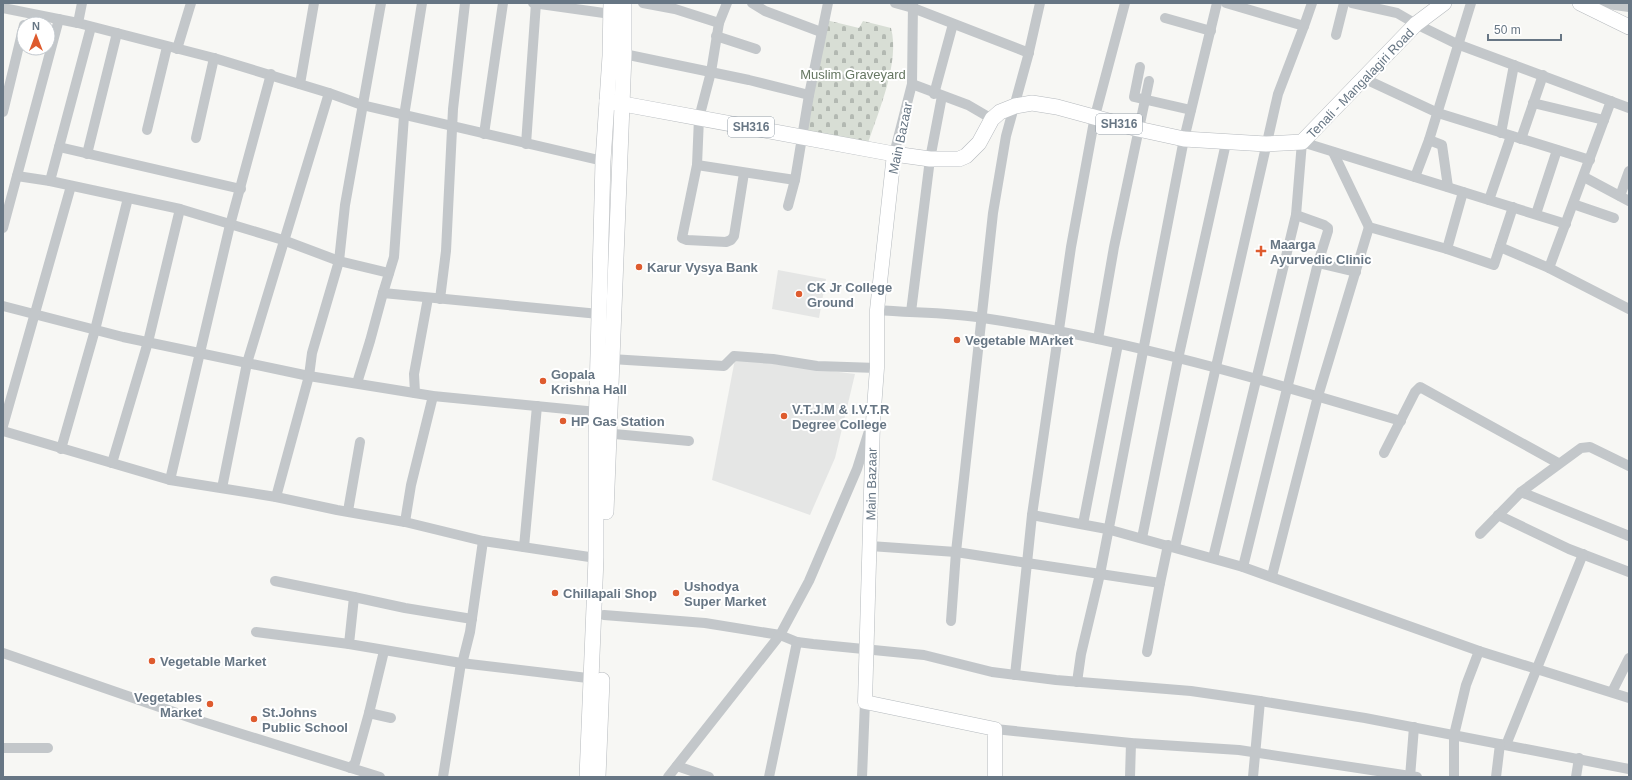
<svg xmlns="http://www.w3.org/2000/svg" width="1632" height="780" font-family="Helvetica,sans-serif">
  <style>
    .built { fill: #e5e6e5 }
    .cemetery { fill: url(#cemetery-stones) }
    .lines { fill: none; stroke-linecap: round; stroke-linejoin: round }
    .secondary-casing { stroke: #b5babe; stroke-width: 15 }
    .primary-casing { stroke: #b6babe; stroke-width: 16 }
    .street { stroke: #c3c7ca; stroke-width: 10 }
    .secondary { stroke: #fff; stroke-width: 14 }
    .primary { stroke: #fff; stroke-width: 15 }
    .poi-dot { fill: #de5b2e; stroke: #fff; stroke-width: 1.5 }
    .labels { text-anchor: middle; stroke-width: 4; stroke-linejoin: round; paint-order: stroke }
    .shield { fill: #fff; stroke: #959fa9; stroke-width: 1 }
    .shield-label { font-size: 12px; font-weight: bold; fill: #677684 }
    .park-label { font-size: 13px; fill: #667762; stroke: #fff }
    .street-label { font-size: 13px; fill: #677684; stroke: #fff }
    .poi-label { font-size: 13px; font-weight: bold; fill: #677684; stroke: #fff; text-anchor: start }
  </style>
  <defs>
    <pattern id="cemetery-stones" width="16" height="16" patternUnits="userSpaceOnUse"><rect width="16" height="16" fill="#d8ded5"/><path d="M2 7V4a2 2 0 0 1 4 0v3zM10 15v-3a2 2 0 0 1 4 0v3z" fill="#b3b9b2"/></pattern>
  </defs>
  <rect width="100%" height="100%" fill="#f7f7f4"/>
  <g class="built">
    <polygon points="778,270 826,279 819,318 772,309"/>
    <polygon points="735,359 855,374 835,458 810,515 712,480"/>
  </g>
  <path class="cemetery" d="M826 20 859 28 863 21 891 28C900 62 879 110 868 143L805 131Z"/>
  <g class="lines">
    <g class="secondary-casing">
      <polyline id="secondary" points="894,154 877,310 877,368 873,422 865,702 995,729 995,777"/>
    </g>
    <g class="primary-casing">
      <g id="primary">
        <polyline points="1580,3 1629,27"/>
        <polyline points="607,101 894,154 930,159 959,159 966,156 979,143 992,119 1000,112 1015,106 1032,103 1057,107 1138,129 1184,139 1266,144 1302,142 1416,24 1444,3"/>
        <polyline points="606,512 624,54 624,3"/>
        <polyline points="587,777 596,558 596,432 603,161 610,56 611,3"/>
        <polyline points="598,777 602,680"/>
      </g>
    </g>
    <g class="street">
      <polyline points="82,3 78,23 214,58 329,93 362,105 603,161"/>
      <polyline points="533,3 611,14"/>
      <polyline points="643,3 675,9 719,23"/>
      <polyline points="727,3 719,23 711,72 699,118 697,165 682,238 687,240 726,242 731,240 734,236 744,173"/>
      <polyline points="752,3 765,11 821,32"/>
      <polyline points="895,3 913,8 1029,53"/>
      <polyline points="1226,3 1304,26 1312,3"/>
      <polyline points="1352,3 1397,13 1416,24 1457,44 1629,108"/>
      <polyline points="1601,3 1629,7"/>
      <polyline points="3,8 78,23"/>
      <polyline points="1165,18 1211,31"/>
      <polyline points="1336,35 1344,3"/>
      <polyline points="716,36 756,49"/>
      <polyline points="177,49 191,3"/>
      <polyline points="624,54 749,80 809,95"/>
      <polyline points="1140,67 1134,97 1191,110"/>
      <polyline points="1363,78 1438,113 1590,160"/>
      <polyline points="300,84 314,3"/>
      <polyline points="912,84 968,105 992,119"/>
      <polyline points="934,94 953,24"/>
      <polyline points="1533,103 1604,120"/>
      <polyline points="3,112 24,25"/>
      <polyline points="147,130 167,47"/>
      <polyline points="1501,133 1514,65"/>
      <polyline points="484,134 503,3"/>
      <polyline points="196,138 214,58"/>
      <polyline points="1521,139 1543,75"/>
      <polyline points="1429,140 1442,145 1448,187"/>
      <polyline points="526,144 536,3"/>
      <polyline points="59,147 241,189"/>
      <polyline points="1333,152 1369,227 1447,249 1494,265 1513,207"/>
      <polyline points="87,154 117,33"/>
      <polyline points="894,154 912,84 913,3"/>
      <polyline points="697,165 795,180"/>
      <polyline points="17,176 50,181 180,209 283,240 339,261 389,273"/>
      <polyline points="1415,177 1429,140 1471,3"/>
      <polyline points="1584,177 1629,201"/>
      <polyline points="50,181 91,27"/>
      <polyline points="1620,196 1629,171"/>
      <polyline points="1489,200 1511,136"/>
      <polyline points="1573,204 1614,218"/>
      <polyline points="788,206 795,180 809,95 828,3"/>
      <polyline points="1536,214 1557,150"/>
      <polyline points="3,228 59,19"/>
      <polyline points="1500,247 1549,268 1629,309"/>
      <polyline points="1447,249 1463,192"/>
      <polyline points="1318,263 1356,272"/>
      <polyline points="1549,268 1611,101"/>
      <polyline points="383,293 394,257 404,116 422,3"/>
      <polyline points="440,299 446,251 453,109 465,3"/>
      <polyline points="3,306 123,337 309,376 433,396 597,412"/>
      <path d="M877 310C912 313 949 312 983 318 1125 339 1264 380 1401 421"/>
      <polyline points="911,312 930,159 942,96"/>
      <polyline points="1098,339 1114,247 1149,81"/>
      <polyline points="611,359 724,366 734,356 773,359 817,366 877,368"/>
      <polyline points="357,383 370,341 383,293 599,314"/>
      <polyline points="415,393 414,374 428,298"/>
      <polyline points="3,426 71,186"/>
      <polyline points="3,431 170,480 276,497 337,510 405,522 483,541"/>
      <polyline points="604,433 689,441"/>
      <polyline points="61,449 95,330 128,198"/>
      <polyline points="1384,453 1415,392 1420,387 1558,463"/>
      <polyline points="112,463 148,342 180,209"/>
      <polyline points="170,480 230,225 271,74"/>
      <polyline points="222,488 247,363 329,93"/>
      <polyline points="1521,492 1629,536"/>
      <polyline points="276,497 309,376 312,353 339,261 345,205 381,3"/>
      <polyline points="348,511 360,442"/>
      <polyline points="1032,515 1107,529 1243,567 1479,651 1629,698"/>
      <polyline points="1498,515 1569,549 1629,572"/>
      <polyline points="405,522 411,485 433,396"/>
      <polyline points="1083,524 1118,344"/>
      <polyline points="1480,534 1521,492 1581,448 1590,447 1629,466"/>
      <polyline points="1142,538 1178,359 1226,143"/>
      <polyline points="870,546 956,552 1027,563 1032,515 1071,247 1095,116 1125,3"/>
      <polyline points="524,547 537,406"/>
      <polyline points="1175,547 1278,94 1304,26"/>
      <polyline points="1213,558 1296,215 1302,142 1566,224"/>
      <polyline points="1243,567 1318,263 1328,231 1328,228 1324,225 1296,215"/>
      <polyline points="1272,576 1318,396 1369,227"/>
      <polyline points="275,581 354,597"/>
      <polyline points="604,615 705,623 780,635 797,642 813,644 924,655 992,672 1056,680 1191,691 1260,701 1365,718 1629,769"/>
      <polyline points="472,619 405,608 354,597 349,644 461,663 596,679"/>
      <polyline points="951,621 956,552 993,213 1006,136 1028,56 1040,3"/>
      <polyline points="256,632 349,644"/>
      <polyline points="1147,652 1160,583"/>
      <polyline points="3,653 200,721 380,777"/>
      <polyline points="1015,675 1027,563 1160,583 1168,545"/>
      <polyline points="1077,682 1081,654 1100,574 1184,139 1217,3"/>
      <polyline points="1612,692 1629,658"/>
      <polyline points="369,713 391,718"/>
      <polyline points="995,729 1131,743 1239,750 1417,777"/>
      <polyline points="1506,745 1583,554"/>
      <polyline points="3,748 48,748"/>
      <polyline points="677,766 709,777"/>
      <polyline points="350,768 355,763 369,713 384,651"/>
      <polyline points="443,777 461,663 463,660 470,632 483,541 596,558"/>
      <polyline points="668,777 780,635 809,581 857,469 869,431"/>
      <polyline points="769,777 797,642"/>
      <polyline points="862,777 865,702"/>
      <polyline points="1130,777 1131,743"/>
      <polyline points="1253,777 1260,701"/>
      <polyline points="1410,777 1414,727"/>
      <polyline points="1454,777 1454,735 1466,685 1479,651"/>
      <polyline points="1496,777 1500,744"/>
      <polyline points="1576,777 1579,758"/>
    </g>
    <use href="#secondary" class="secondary"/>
    <use href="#primary" class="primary"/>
  </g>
  <g class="poi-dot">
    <path d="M1259 245h4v4h4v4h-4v4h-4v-4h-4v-4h4z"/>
    <circle cx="639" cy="267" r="4"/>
    <circle cx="799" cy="294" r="4"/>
    <circle cx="957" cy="340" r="4"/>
    <circle cx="543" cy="381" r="4"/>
    <circle cx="784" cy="416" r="4"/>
    <circle cx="563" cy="421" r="4"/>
    <circle cx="555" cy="593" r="4"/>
    <circle cx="676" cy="593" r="4"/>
    <circle cx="152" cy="661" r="4"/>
    <circle cx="210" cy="704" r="4"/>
    <circle cx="254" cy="719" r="4"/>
  </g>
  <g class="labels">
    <g class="shield">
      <rect x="1096" y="114" width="46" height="20" rx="3"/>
      <rect x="728" y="117" width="46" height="20" rx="3"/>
    </g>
    <g class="shield-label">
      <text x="1119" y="128">SH316</text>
      <text x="751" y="131">SH316</text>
    </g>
    <g class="park-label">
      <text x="853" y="79">Muslim Graveyard</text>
    </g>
    <g class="street-label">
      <text transform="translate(1360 83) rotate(-46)" y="5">Tenali - Mangalagiri Road</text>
      <text transform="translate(900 138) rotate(-78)" y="5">Main Bazaar</text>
      <text transform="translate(871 484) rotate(-89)" y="5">Main Bazaar</text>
    </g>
    <g class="poi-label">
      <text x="1270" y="249">Maarga<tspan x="1270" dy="15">Ayurvedic Clinic</tspan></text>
      <text x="647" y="272">Karur Vysya Bank</text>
      <text x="807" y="292">CK Jr College<tspan x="807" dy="15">Ground</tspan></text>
      <text x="965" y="345">Vegetable MArket</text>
      <text x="551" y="379">Gopala<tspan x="551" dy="15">Krishna Hall</tspan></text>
      <text x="792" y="414">V.T.J.M &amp; I.V.T.R<tspan x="792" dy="15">Degree College</tspan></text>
      <text x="571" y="426">HP Gas Station</text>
      <text x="684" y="591">Ushodya<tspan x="684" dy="15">Super Market</tspan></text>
      <text x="563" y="598">Chillapali Shop</text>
      <text x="160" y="666">Vegetable Market</text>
      <text x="202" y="702" text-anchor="end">Vegetables<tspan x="202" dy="15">Market</tspan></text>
      <text x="262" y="717">St.Johns<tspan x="262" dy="15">Public School</tspan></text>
    </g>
  </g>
  <rect width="1632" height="780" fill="none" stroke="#677684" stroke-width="8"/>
  <g transform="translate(36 36)"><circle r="19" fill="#ffffff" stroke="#c2c8ce"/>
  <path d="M0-3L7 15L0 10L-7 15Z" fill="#de5b2e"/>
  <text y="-6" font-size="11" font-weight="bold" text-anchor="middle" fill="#677684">N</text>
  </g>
  <path d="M1488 34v6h73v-6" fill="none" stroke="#677684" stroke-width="2"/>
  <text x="1494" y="34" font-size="12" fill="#677684" stroke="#ffffff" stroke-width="3" paint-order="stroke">50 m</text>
</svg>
